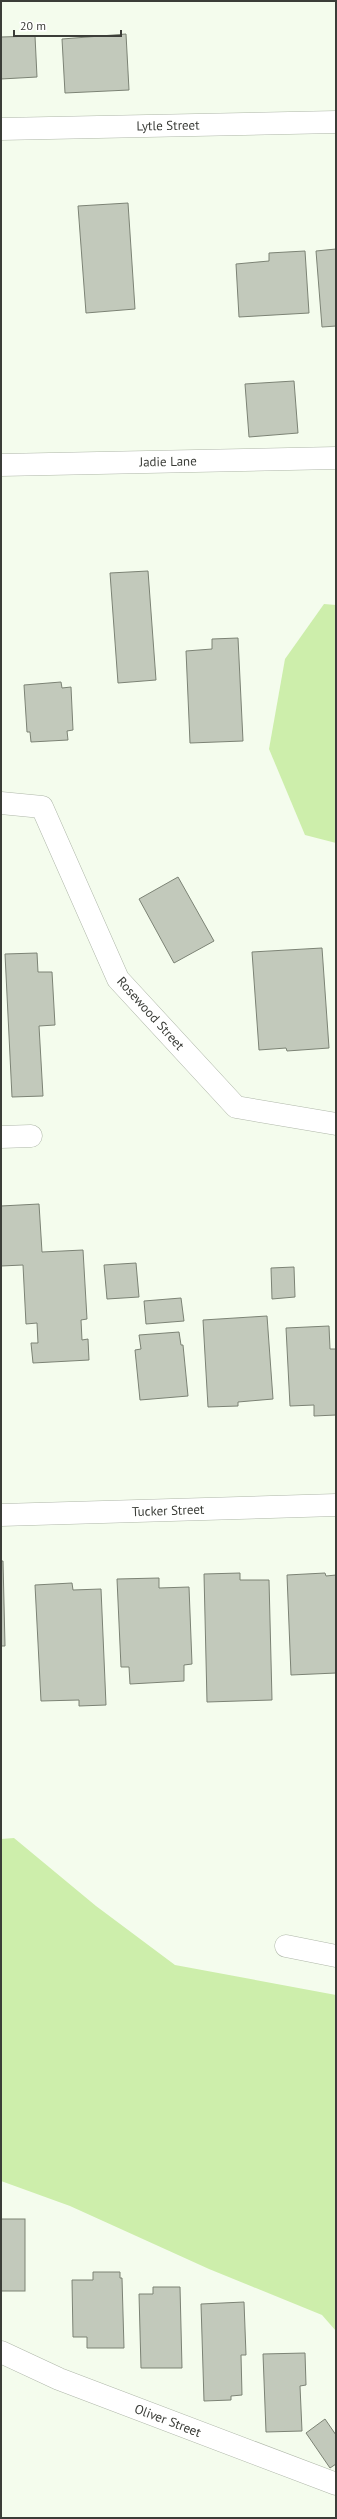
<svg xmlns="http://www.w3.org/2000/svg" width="337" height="2519" font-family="'PT Sans',sans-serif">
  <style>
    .green { fill: #cdeeab }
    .building { fill: #c2c9bb; stroke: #7c8375 }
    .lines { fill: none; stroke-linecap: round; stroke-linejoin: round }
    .minor-casing { stroke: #afb7a9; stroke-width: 23 }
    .minor { stroke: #fff; stroke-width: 22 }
    .labels { text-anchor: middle; stroke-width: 3; stroke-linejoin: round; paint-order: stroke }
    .street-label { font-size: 13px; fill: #3b3d38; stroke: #fff }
  </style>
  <rect width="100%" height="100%" fill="#f4fced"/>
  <g class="green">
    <polygon points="324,604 336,605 336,843 305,835 269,749 285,659"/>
    <polygon points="14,1838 96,1906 175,1965 336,1995 336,2331 322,2315 209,2269 70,2206 1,2181 1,1839"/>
  </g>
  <g class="building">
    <polygon points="126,34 129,90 65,93 62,39"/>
    <polygon points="35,36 37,77 1,79 1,37"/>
    <polygon points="128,203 135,309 86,313 78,206"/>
    <polygon points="336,249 336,326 322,327 316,251"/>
    <polygon points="305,251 309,313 239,317 236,264 269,261 269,253"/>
    <polygon points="294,381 298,433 249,437 245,384"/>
    <polygon points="148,571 156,680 118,683 110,573"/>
    <polygon points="238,638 243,741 190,743 186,651 212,649 212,639"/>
    <polygon points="61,682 62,688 71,687 73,730 67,731 68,740 31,742 30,732 27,732 24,685"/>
    <polygon points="178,877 214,941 174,963 139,899"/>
    <polygon points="322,948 329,1048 287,1051 286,1048 259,1050 252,952"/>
    <polygon points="37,953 38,972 52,972 55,1025 39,1026 43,1096 12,1097 5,954"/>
    <polygon points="39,1204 42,1252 83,1250 87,1319 81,1320 82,1340 88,1339 89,1360 33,1363 31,1343 38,1343 37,1323 26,1324 23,1265 1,1266 1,1206"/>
    <polygon points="136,1263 139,1297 107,1299 104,1265"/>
    <polygon points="294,1267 295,1297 272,1299 271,1268"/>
    <polygon points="181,1298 184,1321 146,1324 144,1301"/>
    <polygon points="267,1316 273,1399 238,1402 238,1406 208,1407 203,1320"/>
    <polygon points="329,1326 330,1349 336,1349 336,1415 314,1416 314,1405 290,1406 286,1328"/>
    <polygon points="179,1332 181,1345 183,1345 188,1396 140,1400 135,1350 141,1349 139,1335"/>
    <polygon points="1,1561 3,1561 5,1646 1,1646"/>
    <polygon points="240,1573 240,1580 269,1580 272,1700 207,1702 204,1574"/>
    <polygon points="325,1573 326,1576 336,1575 336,1673 291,1675 287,1575"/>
    <polygon points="159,1578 159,1588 189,1587 192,1664 184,1665 184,1681 130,1684 129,1667 121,1667 117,1579"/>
    <polygon points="72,1583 73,1590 101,1589 106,1705 79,1706 79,1700 41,1701 35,1585"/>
    <rect x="1" y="2219" width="24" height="72"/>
    <polygon points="93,2272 120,2272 120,2278 122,2278 124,2348 87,2348 87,2337 73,2337 72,2280 93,2280"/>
    <polygon points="153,2287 180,2287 182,2368 141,2368 139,2294 153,2294"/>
    <polygon points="244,2302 246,2355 241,2355 242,2395 231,2396 231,2400 204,2401 201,2304"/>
    <polygon points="305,2353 306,2385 300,2386 302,2431 266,2432 263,2354"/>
    <polygon points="325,2419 336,2435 336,2464 330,2468 306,2433"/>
  </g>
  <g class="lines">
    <g class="minor-casing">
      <g id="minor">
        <polyline points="1,129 336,122"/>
        <polyline points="1,465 336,458"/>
        <polyline points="1,803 42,807 118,979 236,1107 336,1124"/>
        <polyline points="1,1137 31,1136"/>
        <polyline points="1,1515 336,1505"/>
        <polyline points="286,1946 336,1956"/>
        <polyline points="1,2352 59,2379 336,2484"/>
      </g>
    </g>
    <use href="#minor" class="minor"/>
  </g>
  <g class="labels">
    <g class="street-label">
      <text transform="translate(168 125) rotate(-1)" y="5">Lytle Street</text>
      <text transform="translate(168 461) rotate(-1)" y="5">Jadie Lane</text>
      <text transform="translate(151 1013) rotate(48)" y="5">Rosewood Street</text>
      <text transform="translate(168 1510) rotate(-2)" y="5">Tucker Street</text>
      <text transform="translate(168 2420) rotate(21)" y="5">Oliver Street</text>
    </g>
  </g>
  <rect width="337" height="2519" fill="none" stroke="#3b3d38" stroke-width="4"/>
  <path d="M14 30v6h107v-6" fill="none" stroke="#3b3d38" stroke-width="2"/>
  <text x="20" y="30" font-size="12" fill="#3b3d38" stroke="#ffffff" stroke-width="3" paint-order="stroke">20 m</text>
</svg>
